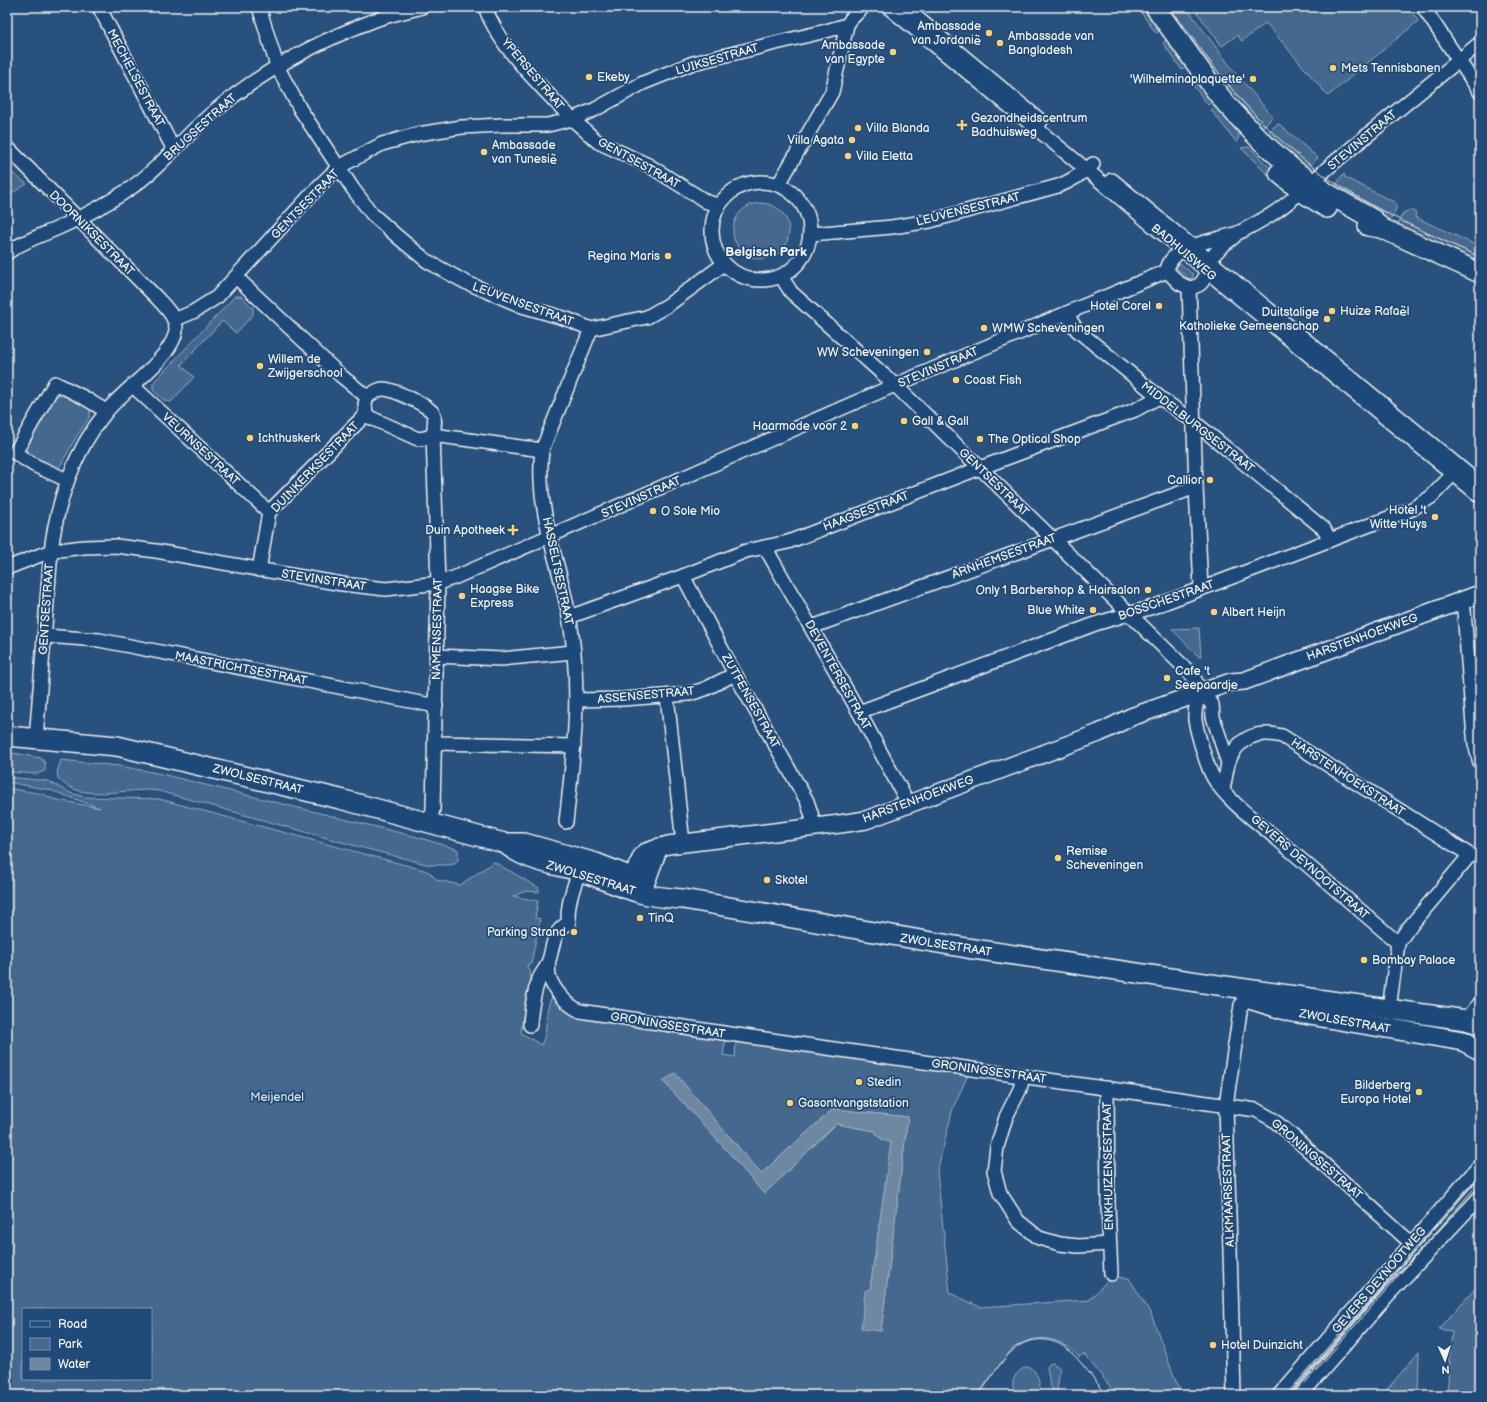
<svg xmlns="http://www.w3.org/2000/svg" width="1487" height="1402" font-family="'Balsamiq Sans',sans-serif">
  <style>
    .green { fill: #45688e; stroke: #9cacbb; fill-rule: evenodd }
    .water { fill: #6e88a2; stroke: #a4b2be }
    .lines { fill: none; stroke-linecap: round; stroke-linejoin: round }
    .minor-casing { stroke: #f4f1e8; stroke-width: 16 }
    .tertiary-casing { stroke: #f4f1e8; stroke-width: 20 }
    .secondary-casing { stroke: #f4f1e8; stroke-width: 22 }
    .minor { stroke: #1f4a7a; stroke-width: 13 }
    .tertiary { stroke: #1f4a7a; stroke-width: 17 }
    .secondary { stroke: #1f4a7a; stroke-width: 19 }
    .tram { stroke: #f4f1e8; stroke-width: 1 }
    .poi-dot { fill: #ffd166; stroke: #1f4a7a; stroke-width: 1.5 }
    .labels { text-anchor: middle; stroke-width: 3.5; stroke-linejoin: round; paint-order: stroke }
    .poi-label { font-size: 12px; fill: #f4f1e8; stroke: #1f4a7a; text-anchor: start }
    .street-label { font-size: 12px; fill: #f4f1e8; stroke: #1f4a7a }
    .park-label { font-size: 12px; fill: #dadcda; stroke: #1f4a7a }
    .neighbourhood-label { font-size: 13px; font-weight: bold; fill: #f4f1e8; stroke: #1f4a7a }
  </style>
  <rect width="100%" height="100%" fill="#28517e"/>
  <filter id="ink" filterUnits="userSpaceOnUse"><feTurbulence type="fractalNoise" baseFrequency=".025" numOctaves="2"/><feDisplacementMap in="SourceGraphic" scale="8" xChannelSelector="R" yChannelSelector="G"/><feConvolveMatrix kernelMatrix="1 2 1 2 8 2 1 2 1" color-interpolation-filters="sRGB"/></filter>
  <g filter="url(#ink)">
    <g class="green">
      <polygon points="1137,7 1144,7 1161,30 1156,33"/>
      <polygon points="1161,7 1186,7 1236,74 1224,83 1217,85"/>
      <polygon points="1193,7 1409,7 1418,21 1328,96 1266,23 1242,41 1237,35 1222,46"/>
      <polygon points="1167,39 1187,66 1182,70 1163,43"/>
      <polygon points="1194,76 1213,101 1208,105 1189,80"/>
      <path d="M1240 78 1272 116C1269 124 1262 127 1255 131L1224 94 1227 87Z"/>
      <polygon points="1215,107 1220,108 1239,135 1237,143 1211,110"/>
      <path d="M1279 124 1318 158 1308 167H1295L1264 140C1268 133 1271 127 1279 124Z"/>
      <polygon points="1249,147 1284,182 1279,186 1241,148"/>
      <polygon points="7,169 27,184 7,196"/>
      <path d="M1343 174 1345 175 1344 177 1396 203C1397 212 1393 217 1386 222L1331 193Z"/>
      <circle cx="761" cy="231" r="28"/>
      <polygon points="1410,210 1416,213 1415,217 1480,247 1480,266 1398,228 1399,222 1403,213"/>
      <polygon points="1178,264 1181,264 1193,274 1193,278 1189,279 1177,268"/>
      <polygon points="235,296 241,296 253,308 253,315 236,333 222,321 181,365 194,377 171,402 165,401 153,390 153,383"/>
      <polygon points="64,394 90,409 90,416 77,436 60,466 55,469 29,454 26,446 56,396"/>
      <polygon points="1199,628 1201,656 1199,657 1172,629"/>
      <polygon points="7,752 41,758 45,763 45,771 37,774 7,772"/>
      <path d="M61 760 119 766 157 773 417 837 453 848 458 850V860L455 864 449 865H430L359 847 159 791C128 786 81 805 58 778L57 772Z"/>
      <path d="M7 777 48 781 70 793 85 797 159 799 424 870 429 872 437 880 460 885 494 862 539 888V892L526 891 513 896 538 901 535 918 540 919 531 964H528L527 968 530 970 532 985 524 1010 521 1033 541 1045C550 1029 542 1010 554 994L572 1011 726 1039 723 1055 735 1057 736 1040 968 1075 953 1108 937 1172 950 1293 980 1307 1089 1300 1111 1277 1129 1278 1151 1314 1181 1395H1117L1084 1354 1079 1357C1060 1336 1036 1332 1012 1349L977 1395H7V788L43 794 53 799 100 808 50 790 7 782ZM663 1081 729 1136 761 1174 833 1109 908 1117 881 1331 865 1292 870 1289 892 1142C883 1141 879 1139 875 1131L836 1124 764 1194 730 1154ZM23 1309H151V1379H23Z"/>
      <polygon points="1480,1283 1480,1395 1447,1395 1452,1331 1439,1329"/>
      <polygon points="1419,1352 1418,1395 1383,1394"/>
      <polygon points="1053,1363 1060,1368 1057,1392 1055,1393 1050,1385 1047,1367 1049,1364"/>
      <path d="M1028 1367C1039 1369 1039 1386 1042 1395 1034 1395 1026 1395 1019 1393 1005 1387 1017 1368 1028 1367Z"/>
    </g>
    <path class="water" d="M675 1073 761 1174 833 1109 908 1117 881 1331 861 1329 865 1291 870 1289 891 1142C883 1141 880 1139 875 1131L836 1124 764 1194 730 1154 663 1081Z"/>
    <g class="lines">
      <g class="minor-casing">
        <g id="minor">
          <polyline points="99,7 174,150"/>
          <polyline points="259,7 277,66 300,109 353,189 372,214 399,238 427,261 465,282 522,306 567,319 591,329 647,317 668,305 724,264"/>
          <path d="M485 7C500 49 542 87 572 119L594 110 643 83 693 63 826 31 847 25"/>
          <polyline points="888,7 1087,170 1152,225 1183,250 1215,278 1480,496"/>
          <polyline points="904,7 1041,121"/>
          <polyline points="1423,7 1480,92"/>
          <path d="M7 147 158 299C166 308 180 321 175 335 166 363 124 389 106 412 74 451 57 502 51 551L36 739"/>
          <polyline points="1112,180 1480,484"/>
          <circle cx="761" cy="231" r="49"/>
          <polyline points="779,184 832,92 847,25 851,19 863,7"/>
          <path d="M811 234 892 227 930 221 1058 186C1072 181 1082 174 1093 164"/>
          <path d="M7 253C21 242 40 236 56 229 81 218 105 205 128 190 159 169 182 139 211 114 257 75 312 44 370 22 386 15 405 12 422 7"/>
          <polyline points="1209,260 1220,248 1234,237"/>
          <path d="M1167 271C1170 243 1219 241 1240 232 1250 227 1260 221 1269 216 1295 200 1314 179 1337 160 1385 121 1432 82 1480 43"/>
          <polyline points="1167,271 1179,283 1189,288"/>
          <path d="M781 276 791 292 895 385 1189 672C1208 693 1193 698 1195 720 1197 732 1207 767 1213 777 1226 800 1257 822 1276 838 1317 873 1357 908 1398 943"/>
          <polyline points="236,277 340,375 367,397 365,404 366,414 371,418 418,439 425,438 433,435 542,450"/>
          <polyline points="1189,288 1196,487 1201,588"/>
          <path d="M1189 288C1205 286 1205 277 1208 263"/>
          <polyline points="1067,313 1071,321 1077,330 1159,397 1193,421 1324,529 1330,540"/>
          <polyline points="174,320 193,312 217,297 321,184 339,167 382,144 418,134 462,127 502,125 548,125 572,119 598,142 648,165 707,202 719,205"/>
          <polyline points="133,386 269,512"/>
          <path d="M367 397C371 394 378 389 383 389 393 389 427 405 433 413 436 419 434 428 433 435L438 583 433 809 430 822"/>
          <polyline points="67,480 34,465 15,453 55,383 83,397 106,411"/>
          <polyline points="765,547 859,712 908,803"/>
          <polyline points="7,568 17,564 51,551 84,547 116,546 156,551 342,584 386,589 438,583 456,577 895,385 1167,271"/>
          <polyline points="259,570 269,512 366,414"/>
          <polyline points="683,576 735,674 807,801 812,816 813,827"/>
          <polyline points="1462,600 1464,611 1473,725 1475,744 1480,763"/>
          <polyline points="569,617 683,576 746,551 788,542 980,468 1135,410 1159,397"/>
          <polyline points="812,627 1196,487"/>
          <polyline points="45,636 99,640 436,706"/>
          <polyline points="437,656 501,659 573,652"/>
          <polyline points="1200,693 1212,704 1213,717 1228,763 1223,790"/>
          <polyline points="667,696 683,843"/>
          <polyline points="577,700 623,699 689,694 705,689 735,674"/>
          <polyline points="859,712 1098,623 1153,607 1412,509 1431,497 1459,468"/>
          <polyline points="435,743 574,746"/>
          <path d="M1228 763C1238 737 1257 730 1282 736L1470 855 1407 930 1398 943 1389 1009"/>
          <path d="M566 822C574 752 582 686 569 616 559 560 535 509 542 450L591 329"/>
          <path d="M548 963C549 967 548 972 549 976 553 990 567 1005 580 1011L730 1034 1256 1110 1272 1119 1287 1131 1411 1243"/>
          <polyline points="1466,1020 1480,1003"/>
          <path d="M530 1025C531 1009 533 994 539 979 541 973 546 969 548 963 554 948 551 931 569 923 565 907 576 880 582 864"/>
          <polyline points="1023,1076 1020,1089 1006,1117 997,1147 994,1171 1000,1193 1018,1221 1039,1238 1060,1244 1078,1246 1109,1244"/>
          <polyline points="1107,1088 1108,1205 1111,1274"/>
          <polyline points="1234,1395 1226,1105 1241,1005 1250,991"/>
          <polyline points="1279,1395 1480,1165"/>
          <polyline points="1301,1395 1388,1295 1480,1197"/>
        </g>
      </g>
      <g class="tertiary-casing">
        <g id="tertiary">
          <polyline points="627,889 643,854 646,852 668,845 840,824 866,820 1099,733 1131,717 1231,682 1244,681 1480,594"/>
          <polyline points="642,893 659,847"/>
        </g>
      </g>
      <g class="secondary-casing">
        <g id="secondary">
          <polyline points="1155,7 1212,86 1227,105 1261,141 1294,170 1327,193 1374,220 1381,228"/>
          <polyline points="1279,173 1302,192 1327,208"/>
          <polyline points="1368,226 1381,228 1480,273"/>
          <polyline points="7,736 117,746 340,799 504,843 524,843 596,863 637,879"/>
          <path d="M504 843C526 861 552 864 579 871 599 877 619 887 640 893 654 897 669 898 683 899L967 948 1211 984 1466 1020 1480 1024"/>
          <polyline points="1246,998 1292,1012 1463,1041 1480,1050"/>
        </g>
      </g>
      <use href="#minor" class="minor"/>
      <use href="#tertiary" class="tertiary"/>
      <use href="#secondary" class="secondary"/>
      <g class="tram">
        <path d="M1170 7C1194 40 1217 73 1244 103 1278 141 1318 175 1363 200 1400 222 1441 239 1480 257"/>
        <polyline points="1305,1383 1473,1190"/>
        <path d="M979 1395C989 1381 999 1363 1012 1351 1027 1337 1050 1336 1066 1348 1080 1359 1095 1381 1107 1395"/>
        <polyline points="1286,1395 1480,1174"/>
      </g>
    </g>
  </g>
  <g class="poi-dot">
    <circle cx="989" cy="33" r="4"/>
    <circle cx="1000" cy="43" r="4"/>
    <circle cx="893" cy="52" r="4"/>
    <circle cx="1333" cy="68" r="4"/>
    <circle cx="589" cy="77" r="4"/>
    <circle cx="1253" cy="79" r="4"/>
    <path d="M960 119h4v4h4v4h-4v4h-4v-4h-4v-4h4z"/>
    <circle cx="858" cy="128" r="4"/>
    <circle cx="852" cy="140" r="4"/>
    <circle cx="484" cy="152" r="4"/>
    <circle cx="848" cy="156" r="4"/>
    <circle cx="668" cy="256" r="4"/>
    <circle cx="1159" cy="306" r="4"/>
    <circle cx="1332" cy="311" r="4"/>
    <circle cx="1327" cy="319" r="4"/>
    <circle cx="984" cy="328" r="4"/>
    <circle cx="927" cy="352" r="4"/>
    <circle cx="260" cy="366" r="4"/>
    <circle cx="956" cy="380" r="4"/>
    <circle cx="904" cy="421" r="4"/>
    <circle cx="855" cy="426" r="4"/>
    <circle cx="250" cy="438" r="4"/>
    <circle cx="980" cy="439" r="4"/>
    <circle cx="1210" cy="480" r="4"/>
    <circle cx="653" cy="511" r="4"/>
    <circle cx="1435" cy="517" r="4"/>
    <path d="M511 524h4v4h4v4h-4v4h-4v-4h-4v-4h4z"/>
    <circle cx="1148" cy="590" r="4"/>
    <circle cx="462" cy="596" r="4"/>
    <circle cx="1093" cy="610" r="4"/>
    <circle cx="1214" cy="612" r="4"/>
    <circle cx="1167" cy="678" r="4"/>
    <circle cx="1058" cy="858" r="4"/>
    <circle cx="767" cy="880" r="4"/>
    <circle cx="640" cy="918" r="4"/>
    <circle cx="574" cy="932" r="4"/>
    <circle cx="1364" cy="960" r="4"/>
    <circle cx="859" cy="1082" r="4"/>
    <circle cx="1419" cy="1092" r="4"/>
    <circle cx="790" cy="1103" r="4"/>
    <circle cx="1213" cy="1345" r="4"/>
  </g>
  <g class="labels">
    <g class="poi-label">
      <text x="981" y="30" text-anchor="end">Ambassade<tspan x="981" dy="14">van Jordanië</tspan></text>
      <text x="1008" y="40">Ambassade van<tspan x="1008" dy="14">Bangladesh</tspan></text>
      <text x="885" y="49" text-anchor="end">Ambassade<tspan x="885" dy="14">van Egypte</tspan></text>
      <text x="1341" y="72">Mets Tennisbanen</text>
      <text x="597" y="81">Ekeby</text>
      <text x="1245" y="83" text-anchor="end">'Wilhelminaplaquette'</text>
      <text x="971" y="122">Gezondheidscentrum<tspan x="971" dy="14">Badhuisweg</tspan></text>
      <text x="866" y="132">Villa Blanda</text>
      <text x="844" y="144" text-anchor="end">Villa Agata</text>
      <text x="492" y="149">Ambassade<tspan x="492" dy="14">van Tunesië</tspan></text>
      <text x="856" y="160">Villa Eletta</text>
      <text x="660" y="260" text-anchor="end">Regina Maris</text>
      <text x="1151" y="310" text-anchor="end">Hotel Corel</text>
      <text x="1340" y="315">Huize Rafaël</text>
      <text x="1319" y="316" text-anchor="end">Duitstalige<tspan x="1319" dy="14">Katholieke Gemeenschap</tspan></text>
      <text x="992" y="332">WMW Scheveningen</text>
      <text x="919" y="356" text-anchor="end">WW Scheveningen</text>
      <text x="268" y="363">Willem de<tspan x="268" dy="14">Zwijgerschool</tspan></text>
      <text x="964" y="384">Coast Fish</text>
      <text x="912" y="425">Gall &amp; Gall</text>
      <text x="847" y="430" text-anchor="end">Haarmode voor 2</text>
      <text x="258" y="442">Ichthuskerk</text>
      <text x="988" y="443">The Optical Shop</text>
      <text x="1202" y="484" text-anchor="end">Callior</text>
      <text x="1427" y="514" text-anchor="end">Hotel 't<tspan x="1427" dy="14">Witte Huys</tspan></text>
      <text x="661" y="515">O Sole Mio</text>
      <text x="505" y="534" text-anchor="end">Duin Apotheek</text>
      <text x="470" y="593">Haagse Bike<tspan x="470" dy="14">Express</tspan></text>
      <text x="1140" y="594" text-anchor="end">Only 1 Barbershop &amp; Hairsalon</text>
      <text x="1085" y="614" text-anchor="end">Blue White</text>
      <text x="1222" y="616">Albert Heijn</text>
      <text x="1175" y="675">Cafe 't<tspan x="1175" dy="14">Seepaardje</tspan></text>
      <text x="1066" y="855">Remise<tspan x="1066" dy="14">Scheveningen</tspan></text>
      <text x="775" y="884">Skotel</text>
      <text x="648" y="922">TinQ</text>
      <text x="566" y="936" text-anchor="end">Parking Strand</text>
      <text x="1372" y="964">Bombay Palace</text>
      <text x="867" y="1086">Stedin</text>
      <text x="1411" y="1089" text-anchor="end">Bilderberg<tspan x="1411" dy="14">Europa Hotel</tspan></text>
      <text x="798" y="1107">Gasontvangststation</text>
      <text x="1221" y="1349">Hotel Duinzicht</text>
    </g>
    <g class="street-label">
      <text transform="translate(717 59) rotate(-16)" y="4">LUIKSESTRAAT</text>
      <text transform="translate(533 74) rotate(50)" y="4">YPERSESTRAAT</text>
      <text transform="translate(136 78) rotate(62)" y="4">MECHELSESTRAAT</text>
      <text transform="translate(200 127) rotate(-42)" y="4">BRUGSESTRAAT</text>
      <text transform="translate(1362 140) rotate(-40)" y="4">STEVINSTRAAT</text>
      <text transform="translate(639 163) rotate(29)" y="4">GENTSESTRAAT</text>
      <text transform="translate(305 204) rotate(-46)" y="4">GENTSESTRAAT</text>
      <text transform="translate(968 209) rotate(-14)" y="4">LEUVENSESTRAAT</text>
      <text transform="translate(92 233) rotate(45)" y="4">DOORNIKSESTRAAT</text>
      <text transform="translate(1184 252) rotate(40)" y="4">BADHUISWEG</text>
      <text transform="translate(523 304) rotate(20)" y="4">LEUVENSESTRAAT</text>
      <text transform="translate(938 367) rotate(-23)" y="4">STEVINSTRAAT</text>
      <text transform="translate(1198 427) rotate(38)" y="4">MIDDELBURGSESTRAAT</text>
      <text transform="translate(201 449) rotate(43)" y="4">VEURNSESTRAAT</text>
      <text transform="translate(315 467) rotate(-46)" y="4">DUINKERKSESTRAAT</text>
      <text transform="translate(994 482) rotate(44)" y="4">GENTSESTRAAT</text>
      <text transform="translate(641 497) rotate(-24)" y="4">STEVINSTRAAT</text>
      <text transform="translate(866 511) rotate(-21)" y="4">HAAGSESTRAAT</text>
      <text transform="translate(1004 556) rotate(-20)" y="4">ARNHEMSESTRAAT</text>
      <text transform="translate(558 571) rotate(78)" y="4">HASSELTSESTRAAT</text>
      <text transform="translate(324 580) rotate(9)" y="4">STEVINSTRAAT</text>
      <text transform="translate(1166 600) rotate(-19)" y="4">BOSSCHESTRAAT</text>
      <text transform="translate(46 609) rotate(-86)" y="4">GENTSESTRAAT</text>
      <text transform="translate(437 629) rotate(-89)" y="4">NAMENSESTRAAT</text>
      <text transform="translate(1362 637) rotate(-20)" y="4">HARSTENHOEKWEG</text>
      <text transform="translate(241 668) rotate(11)" y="4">MAASTRICHTSESTRAAT</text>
      <text transform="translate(838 675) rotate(61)" y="4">DEVENTERSESTRAAT</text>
      <text transform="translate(646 695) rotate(-5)" y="4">ASSENSESTRAAT</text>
      <text transform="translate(751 701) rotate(61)" y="4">ZUTFENSESTRAAT</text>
      <text transform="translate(1348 777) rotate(33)" y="4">HARSTENHOEKSTRAAT</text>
      <text transform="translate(258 779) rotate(14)" y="4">ZWOLSESTRAAT</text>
      <text transform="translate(918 799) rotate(-20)" y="4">HARSTENHOEKWEG</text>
      <text transform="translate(1310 867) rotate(41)" y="4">GEVERS DEYNOOTSTRAAT</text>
      <text transform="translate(591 878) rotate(17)" y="4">ZWOLSESTRAAT</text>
      <text transform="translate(946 945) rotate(9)" y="4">ZWOLSESTRAAT</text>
      <text transform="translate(1345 1021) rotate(10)" y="4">ZWOLSESTRAAT</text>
      <text transform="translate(668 1025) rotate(9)" y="4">GRONINGSESTRAAT</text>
      <text transform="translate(989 1071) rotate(8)" y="4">GRONINGSESTRAAT</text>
      <text transform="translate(1317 1159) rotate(41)" y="4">GRONINGSESTRAAT</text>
      <text transform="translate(1108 1166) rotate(-91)" y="4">ENKHUIZENSESTRAAT</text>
      <text transform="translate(1228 1190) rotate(-92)" y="4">ALKMAARSESTRAAT</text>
      <text transform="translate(1379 1280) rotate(-49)" y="4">GEVERS DEYNOOTWEG</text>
    </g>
    <g class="park-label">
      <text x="277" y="1101">Meijendel</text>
    </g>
    <g class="neighbourhood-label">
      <text x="766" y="256">Belgisch Park</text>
    </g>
  </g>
  <rect width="1487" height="1402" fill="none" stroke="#1f4a7a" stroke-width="24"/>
  <rect x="12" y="12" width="1463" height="1378" fill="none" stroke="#f4f1e8" stroke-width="1.5" filter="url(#ink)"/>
  <rect x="22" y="1308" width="130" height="72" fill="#1f4a7a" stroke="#748da6"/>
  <rect x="30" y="1321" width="20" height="6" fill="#1f4a7a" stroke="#748da6"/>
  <text x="58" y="1328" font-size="12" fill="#f4f1e8">Road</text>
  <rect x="30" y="1338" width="20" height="12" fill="#45688e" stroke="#748da6"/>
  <text x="58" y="1348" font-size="12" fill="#f4f1e8">Park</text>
  <rect x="30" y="1358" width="20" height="12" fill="#6e88a2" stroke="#748da6"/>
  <text x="58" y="1368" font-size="12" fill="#f4f1e8">Water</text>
  <g transform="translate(1445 1360) rotate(177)" stroke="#1f4a7a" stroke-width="3" paint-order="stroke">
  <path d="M0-3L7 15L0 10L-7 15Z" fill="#f4f1e8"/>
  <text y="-6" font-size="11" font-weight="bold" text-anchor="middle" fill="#f4f1e8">N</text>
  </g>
</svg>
